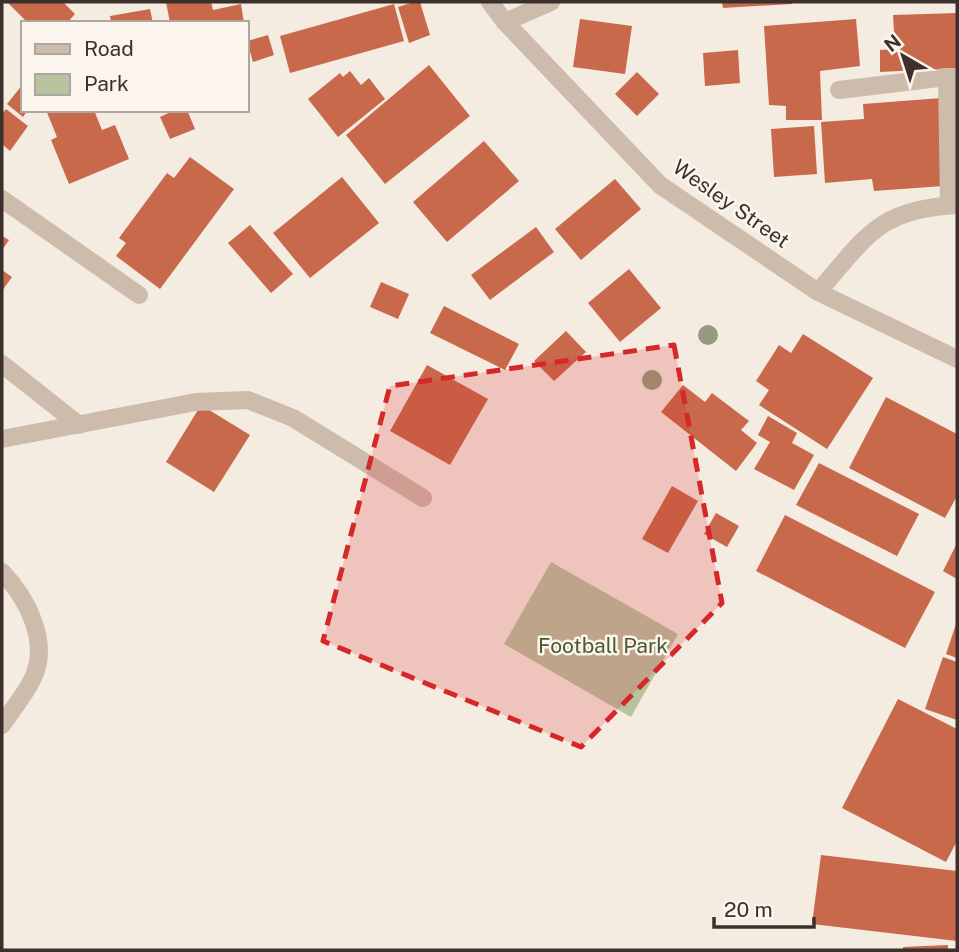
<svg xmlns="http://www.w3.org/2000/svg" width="959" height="952" font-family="'Public Sans',sans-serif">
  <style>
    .green { fill: #b8c4a0 }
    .building { fill: #c8694b }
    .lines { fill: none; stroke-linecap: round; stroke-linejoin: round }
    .lane { stroke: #cdbbac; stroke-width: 18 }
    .street { stroke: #cdbbac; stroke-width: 18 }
    .tree { fill: #969b7f }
    .marked { fill: #d62828; fill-opacity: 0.2; stroke: #d62828; stroke-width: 5; stroke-dasharray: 14 9; stroke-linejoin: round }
    .labels { text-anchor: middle; stroke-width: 5; stroke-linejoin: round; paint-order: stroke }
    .street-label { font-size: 21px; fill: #3b302b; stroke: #fbf5ee }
    .park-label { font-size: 21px; fill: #4a5a2e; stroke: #fbf5ee }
  </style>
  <rect width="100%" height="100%" fill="#f4ebe1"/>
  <polygon class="green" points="551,562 678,634 631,717 504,644"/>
  <g class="building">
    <polygon points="7,2 63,2 75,14 67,23 28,23"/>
    <polygon points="166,2 211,2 213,10 241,4 244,23 170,23"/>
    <polygon points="414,2 420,2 430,35 409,43 398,7"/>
    <polygon points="722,2 792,2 792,4 723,8"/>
    <polygon points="394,4 404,41 290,73 280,36"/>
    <polygon points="150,9 153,23 111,23 110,16"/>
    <polygon points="957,13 957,68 880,72 880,50 895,49 893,15"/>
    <polygon points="580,19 632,26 625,74 573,67"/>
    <polygon points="856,19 860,66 820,71 822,120 786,120 786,106 769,105 764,26"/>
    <polygon points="268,35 274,55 253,62 247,41"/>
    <polygon points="738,50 740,83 705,86 703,53"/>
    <polygon points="429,65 470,116 385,184 346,135"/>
    <polygon points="350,71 361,85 369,78 385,99 338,137 308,99 340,73 343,77"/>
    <polygon points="637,72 659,94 637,116 615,94"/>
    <polygon points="23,84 23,110 28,110 23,117 7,104"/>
    <polygon points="955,97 957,185 874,191 872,179 825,183 821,122 864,119 863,104"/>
    <polygon points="6,109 28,126 10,151 2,144 2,114"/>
    <polygon points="46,110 94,110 102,130 115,125 129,159 69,184 51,140 57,137"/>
    <polygon points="175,110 187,110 195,129 170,139 160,117"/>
    <polygon points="814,126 817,174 774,177 771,129"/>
    <polygon points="484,141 519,181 447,242 413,202"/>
    <polygon points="190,157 234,189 160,289 116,256 126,243 119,238 167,173 174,178"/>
    <polygon points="342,177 379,223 310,278 273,233"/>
    <polygon points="615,179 641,209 581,260 555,229"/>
    <polygon points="250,225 293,274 271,293 228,243"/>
    <polygon points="536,227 554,252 490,300 471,275"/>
    <polygon points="2,236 9,240 2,250"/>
    <polygon points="629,269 661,308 620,342 588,303"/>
    <polygon points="2,270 12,277 2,291"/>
    <polygon points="381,282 409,294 398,319 370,307"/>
    <polygon points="444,306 519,344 505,370 430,333"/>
    <polygon points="566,331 586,352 554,381 534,361"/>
    <polygon points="803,334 873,378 827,449 759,405 769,390 756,381 779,345 791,353"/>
    <polygon points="427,365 488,399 450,465 390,431"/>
    <polygon points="683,385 705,402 712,393 749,421 741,430 757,443 736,471 661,412"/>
    <polygon points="886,397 957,434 957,496 945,518 849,468"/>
    <polygon points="201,405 250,435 214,492 166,462"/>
    <polygon points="768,416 797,433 792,443 814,455 794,490 754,469 770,442 758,435"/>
    <polygon points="819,463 919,514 897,556 796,505"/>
    <polygon points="672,486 698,501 668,553 642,539"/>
    <polygon points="716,513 739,526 727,547 704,534"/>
    <polygon points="785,515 935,592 905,648 756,571"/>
    <polygon points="957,543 957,579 943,571"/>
    <polygon points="957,621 957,658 946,654"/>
    <polygon points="943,657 957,662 957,720 925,709"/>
    <polygon points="898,699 957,729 957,841 946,862 842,808"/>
    <polygon points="821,855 957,871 957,941 812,924"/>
    <polygon points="948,945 948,950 903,950 903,947"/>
  </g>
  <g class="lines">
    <g class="lane">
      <polyline points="839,90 947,77"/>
      <polyline points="2,199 139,295"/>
      <polyline points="949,205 947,77 957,77"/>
      <path d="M818 292C866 237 878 209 957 205"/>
      <polyline points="2,364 79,425"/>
      <polyline points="2,439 196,402 248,400 293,418 423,498"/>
      <path d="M2 572C27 598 51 643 32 680 24 696 12 710 2 725"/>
    </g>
    <g class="street">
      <polyline points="490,2 505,22 660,185 818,292 957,359"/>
      <polyline points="505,22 551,2"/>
    </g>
  </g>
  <g class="tree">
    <circle cx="708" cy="335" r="10"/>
    <circle cx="652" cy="380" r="10"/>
  </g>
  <path class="marked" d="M674 345 722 603 581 747 323 641 390 386Z"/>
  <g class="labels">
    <g class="street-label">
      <text transform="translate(731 204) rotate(35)" y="7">Wesley Street</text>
    </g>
    <g class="park-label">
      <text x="603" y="653">Football Park</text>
    </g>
  </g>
  <rect width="959" height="952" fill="none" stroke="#3b302b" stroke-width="7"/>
  <rect x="21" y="21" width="228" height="91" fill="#fbf5ee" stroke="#aea6a0" stroke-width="2"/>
  <rect x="35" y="44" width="35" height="10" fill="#cdbbac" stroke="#aea6a0" stroke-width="2"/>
  <text x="84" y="56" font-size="21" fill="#3b302b">Road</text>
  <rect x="35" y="74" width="35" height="21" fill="#b8c4a0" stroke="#aea6a0" stroke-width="2"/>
  <text x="84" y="91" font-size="21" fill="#3b302b">Park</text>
  <g transform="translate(903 56) rotate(321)" stroke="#fbf5ee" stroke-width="5" paint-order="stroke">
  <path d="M0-5L12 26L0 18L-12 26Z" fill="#3b302b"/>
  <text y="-10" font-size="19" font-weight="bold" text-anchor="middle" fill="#3b302b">N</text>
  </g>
  <path d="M714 917v10h100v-10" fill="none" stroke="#3b302b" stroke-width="3.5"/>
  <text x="724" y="917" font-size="21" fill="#3b302b" stroke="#fbf5ee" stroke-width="5" paint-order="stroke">20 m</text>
</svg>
